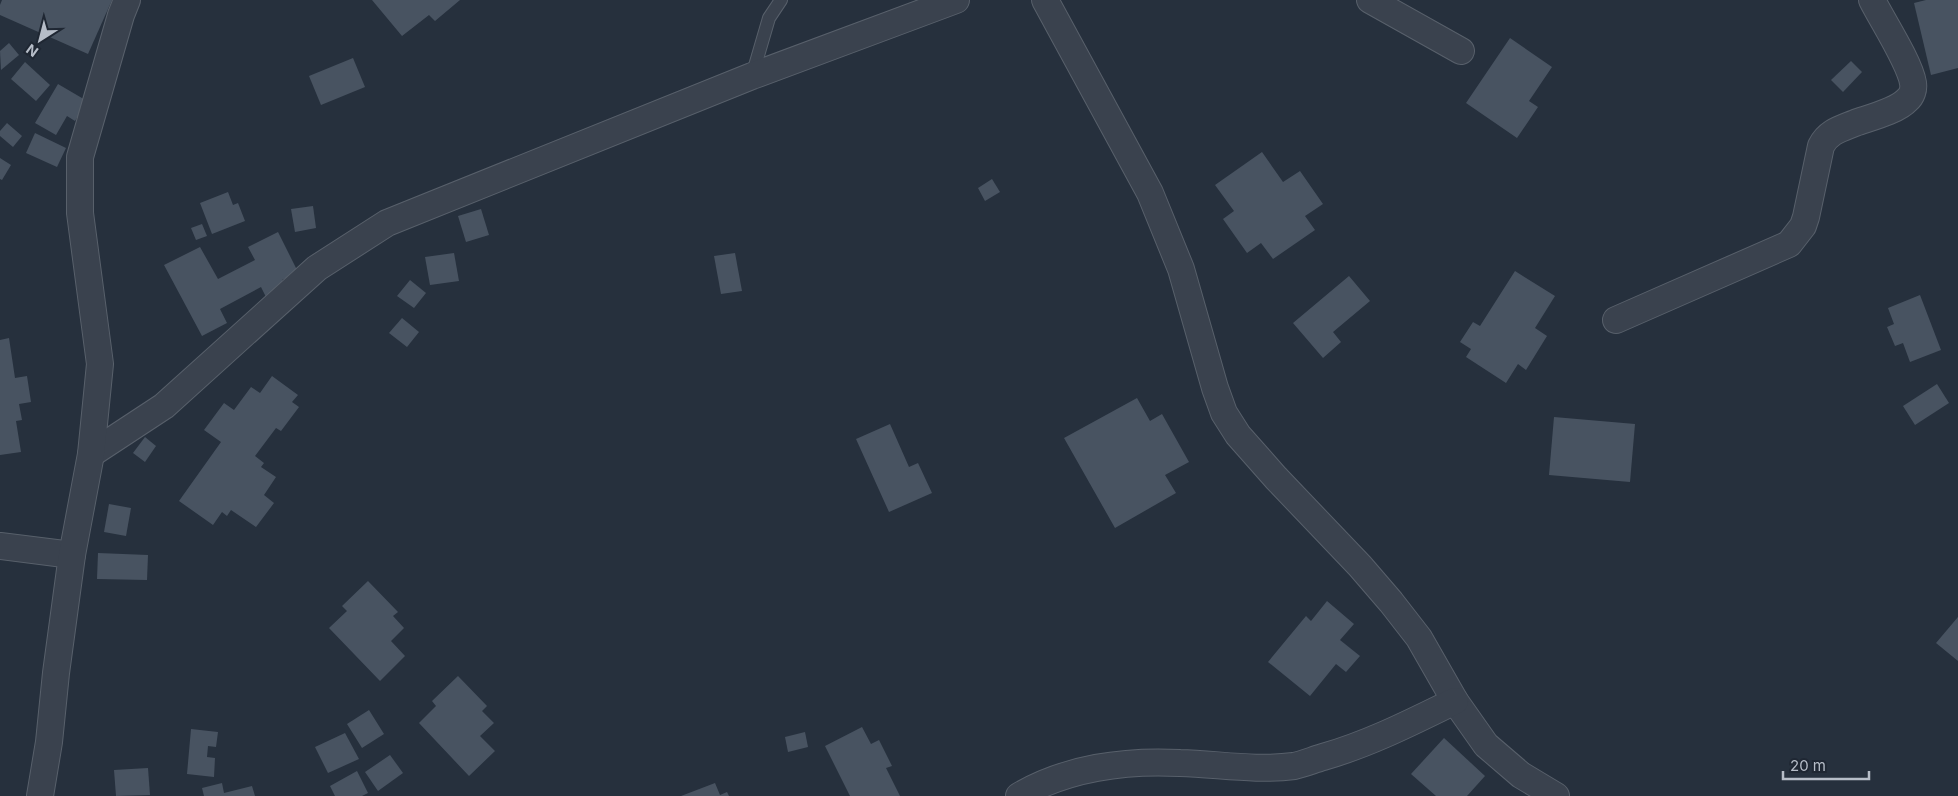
<svg xmlns="http://www.w3.org/2000/svg" width="1958" height="796" font-family="Inter,sans-serif">
  <style>
    .building { fill: #485361 }
    .lines { fill: none; stroke-linecap: round; stroke-linejoin: round }
    .lane-casing { stroke: #58606b; stroke-width: 14 }
    .street-casing { stroke: #58606b; stroke-width: 28 }
    .lane { stroke: #3a424e; stroke-width: 12 }
    .street { stroke: #3a424e; stroke-width: 26 }
  </style>
  <rect width="100%" height="100%" fill="#26303d"/>
  <g class="building">
    <polygon points="2,0 112,0 88,54 0,15 0,5"/>
    <polygon points="372,0 460,0 435,21 429,15 402,36"/>
    <polygon points="1926,0 1958,0 1958,68 1931,75 1914,3"/>
    <polygon points="1510,38 1552,67 1529,101 1538,107 1517,138 1466,103"/>
    <polygon points="9,43 19,55 1,70 0,51"/>
    <polygon points="353,58 365,87 321,105 309,76"/>
    <polygon points="1851,61 1862,72 1843,92 1831,80"/>
    <polygon points="25,62 50,85 36,101 11,79"/>
    <polygon points="58,84 87,101 75,121 67,116 56,135 35,123"/>
    <polygon points="7,123 22,136 13,147 0,136 0,131"/>
    <polygon points="35,133 66,148 57,167 26,153"/>
    <polygon points="1262,152 1283,182 1300,171 1323,204 1305,216 1315,230 1273,259 1261,243 1247,253 1223,219 1234,211 1215,185"/>
    <polygon points="0,158 11,165 2,180 0,179"/>
    <polygon points="992,179 1000,192 985,201 978,188"/>
    <polygon points="228,192 233,205 238,203 245,221 212,234 200,203"/>
    <polygon points="313,206 316,228 295,232 291,209"/>
    <polygon points="481,209 489,235 466,242 458,216"/>
    <polygon points="202,224 207,236 196,240 191,228"/>
    <polygon points="278,232 298,272 282,280 286,289 267,299 261,287 220,309 227,323 202,336 164,265 200,247 218,279 255,260 248,247"/>
    <polygon points="454,253 459,281 430,285 425,257"/>
    <polygon points="735,253 742,291 721,294 714,256"/>
    <polygon points="1515,271 1555,296 1535,328 1547,336 1526,370 1518,364 1506,383 1466,357 1471,349 1460,342 1473,322 1480,326"/>
    <polygon points="1349,276 1370,301 1333,332 1341,342 1323,358 1293,323"/>
    <polygon points="410,280 426,293 414,308 397,296"/>
    <polygon points="1920,295 1941,350 1910,362 1903,343 1895,346 1887,327 1894,324 1888,308"/>
    <polygon points="402,318 419,332 407,347 389,333"/>
    <polygon points="9,338 15,378 27,376 31,402 19,404 22,420 16,421 21,452 0,455 0,340"/>
    <polygon points="272,376 298,395 292,402 299,407 281,431 276,428 255,456 264,463 261,467 276,477 264,495 274,503 256,527 231,510 227,516 222,512 213,525 179,501 221,442 204,430 224,403 234,410 251,387 260,393"/>
    <polygon points="1937,384 1949,403 1915,425 1903,406"/>
    <polygon points="1137,398 1150,421 1162,414 1189,462 1165,475 1176,493 1115,528 1064,438"/>
    <polygon points="1554,417 1635,424 1630,482 1549,475"/>
    <polygon points="890,424 909,467 918,463 932,493 889,512 856,439"/>
    <polygon points="145,437 156,446 145,462 133,453"/>
    <polygon points="109,504 131,508 126,536 104,532"/>
    <polygon points="98,553 148,555 147,580 97,579"/>
    <polygon points="368,581 398,612 393,616 404,628 391,641 405,656 380,681 329,628 347,611 342,606"/>
    <polygon points="1327,601 1354,624 1340,640 1360,656 1346,672 1336,664 1310,696 1268,662 1306,616 1311,621"/>
    <polygon points="1958,617 1958,661 1936,643"/>
    <polygon points="458,676 487,706 482,711 494,723 480,736 495,751 469,776 419,723 436,706 432,701"/>
    <polygon points="369,710 384,734 362,748 347,724"/>
    <polygon points="862,727 871,744 879,740 892,766 886,768 900,796 850,796 825,746"/>
    <polygon points="191,729 218,732 216,747 208,746 207,757 215,758 214,777 187,774"/>
    <polygon points="805,732 808,747 788,752 785,737"/>
    <polygon points="345,733 359,759 328,773 315,747"/>
    <polygon points="1444,738 1485,776 1467,796 1436,796 1411,774"/>
    <polygon points="390,755 403,773 378,791 365,772"/>
    <polygon points="148,768 150,795 116,796 114,770"/>
    <polygon points="357,771 368,793 362,796 335,796 330,786"/>
    <polygon points="222,783 224,793 252,786 255,796 204,796 202,788"/>
    <polygon points="715,783 720,795 727,792 729,796 681,796"/>
  </g>
  <g class="lines">
    <g class="lane-casing">
      <polyline id="lane" points="752,76 769,18 781,0"/>
    </g>
    <g class="street-casing">
      <g id="street">
        <polyline points="1045,0 1150,193 1181,269 1215,388 1224,413 1238,435 1276,478 1360,566 1391,602 1419,638 1455,701 1486,745 1521,775 1556,796"/>
        <polyline points="1370,0 1461,51"/>
        <path d="M1616 320 1789 244 1803 226 1806 217 1821 146C1828 132 1840 129 1855 123 1869 118 1897 111 1907 100 1912 96 1914 89 1913 83 1910 63 1882 20 1872 0"/>
        <polyline points="91,454 164,406 317,268 387,223 752,76 956,0"/>
        <polyline points="0,546 72,555"/>
        <polyline points="40,796 49,742 56,673 72,555 91,454 100,364 80,213 80,157 121,15 127,0"/>
        <path d="M1019 796C1066 768 1125 760 1180 763 1218 764 1256 771 1294 766 1303 764 1313 760 1323 757 1369 744 1412 722 1455 701"/>
      </g>
    </g>
    <use href="#lane" class="lane"/>
    <use href="#street" class="street"/>
  </g>
  <g transform="translate(40 40) rotate(216)" stroke="#1f2733" stroke-width="4" paint-order="stroke">
  <path d="M0-4L9 19L0 12L-9 19Z" fill="#b6bdc8"/>
  <text y="-8" font-size="14" font-weight="bold" text-anchor="middle" fill="#b6bdc8">N</text>
  </g>
  <path d="M1783 771v8h86v-8" fill="none" stroke="#b6bdc8" stroke-width="2.5"/>
  <text x="1790" y="771" font-size="15" fill="#b6bdc8" stroke="#1f2733" stroke-width="4" paint-order="stroke">20 m</text>
</svg>
